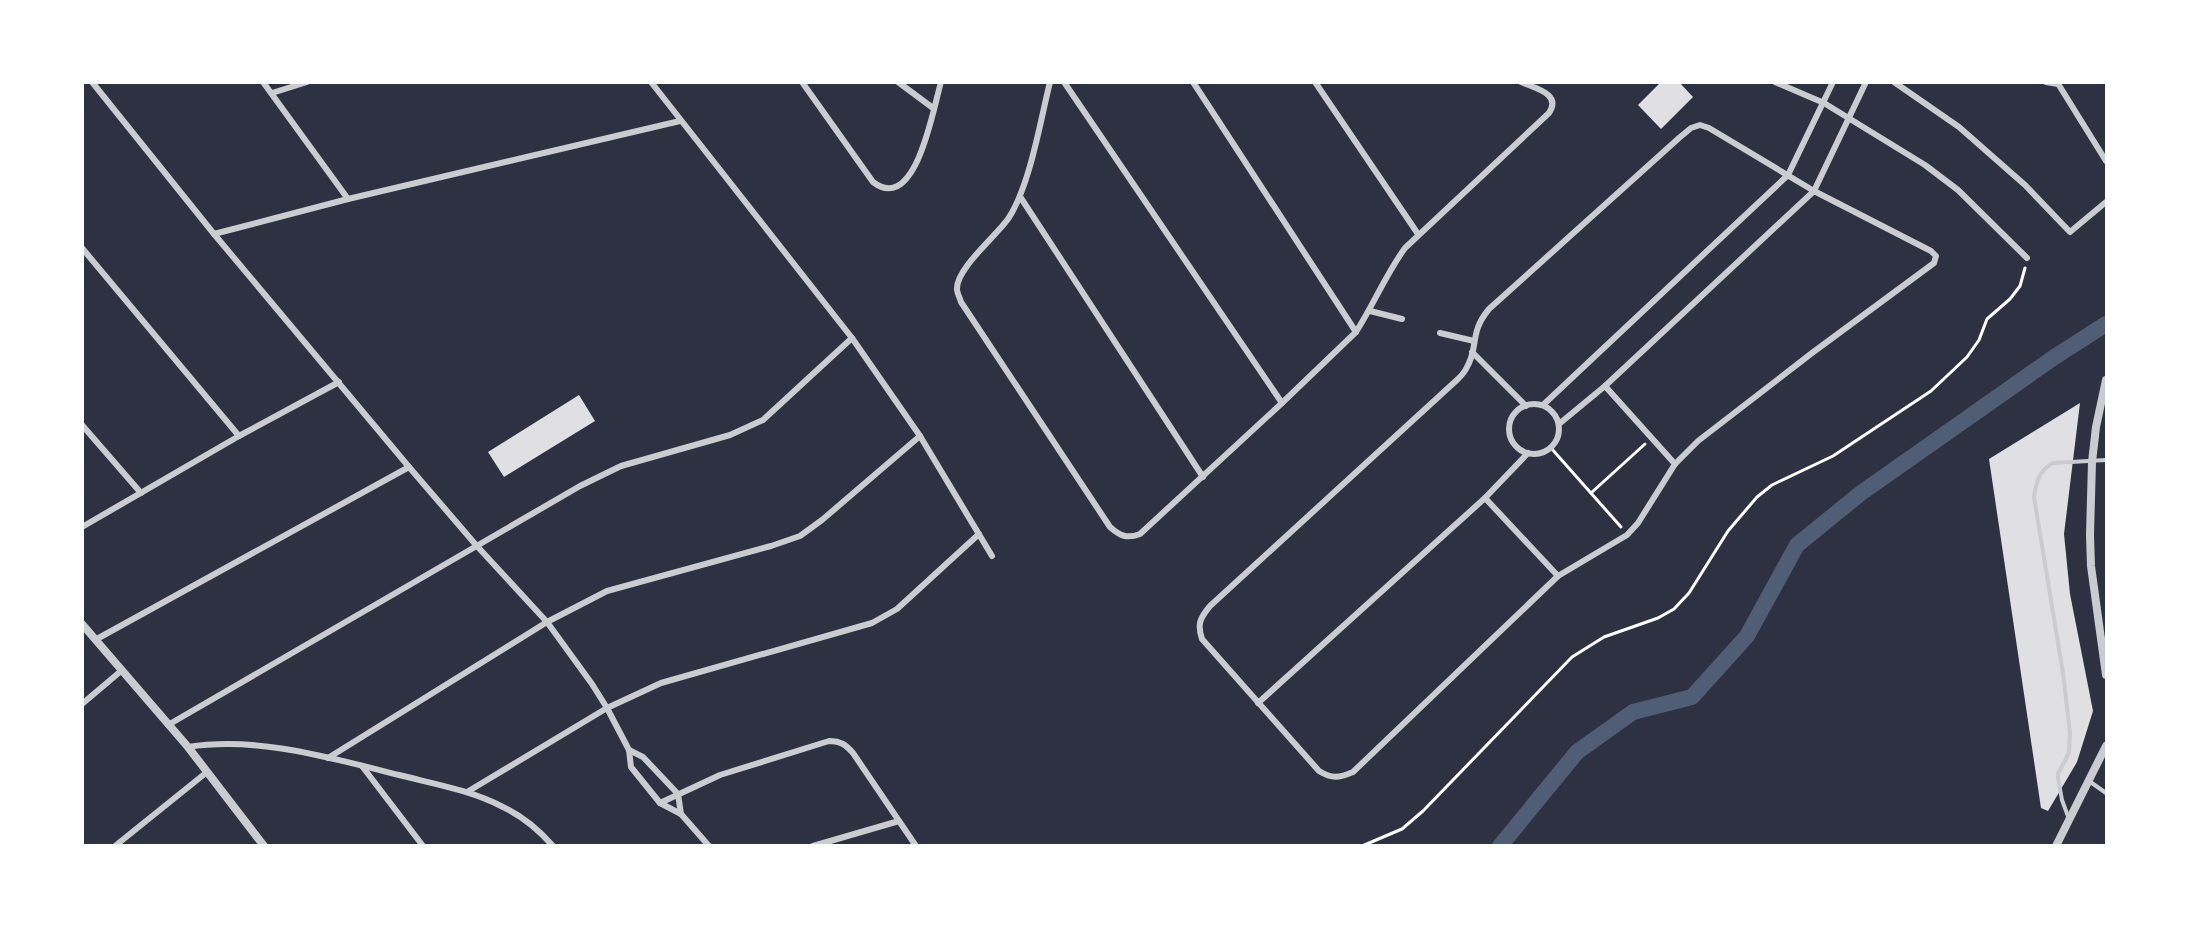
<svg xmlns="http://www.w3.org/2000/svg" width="2189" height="928" font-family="'Crimson Pro',serif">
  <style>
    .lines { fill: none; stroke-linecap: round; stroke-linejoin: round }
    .canal { stroke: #4f5d75; stroke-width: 16 }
    .building { fill: #e0e0e3 }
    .path { stroke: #fff; stroke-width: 3 }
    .service { stroke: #caccd0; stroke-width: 4 }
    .minor { stroke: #caccd0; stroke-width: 6 }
    .tertiary { stroke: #caccd0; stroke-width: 8 }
  </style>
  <rect width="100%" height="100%" fill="#2d3142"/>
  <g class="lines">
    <polyline class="canal" points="1500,846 1577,752 1633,712 1692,697 1747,636 1797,545 1861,493 2053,358 2106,324"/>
  </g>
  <g class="building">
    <polygon points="1661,82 1679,82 1693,97 1661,129 1638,105"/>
    <polygon points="579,395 595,421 504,477 488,452"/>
    <polygon points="2080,403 2064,534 2070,594 2093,711 2077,762 2048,811 2041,808 1989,459"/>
  </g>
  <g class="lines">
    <g class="path">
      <polyline points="1551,448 1621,527"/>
      <polyline points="1591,493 1645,444"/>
      <polyline points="1362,846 1402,829 1423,811 1572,657 1604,637 1658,618 1674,609 1689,593 1728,531 1757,497 1772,485 1833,456 1931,391 1967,357 1979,340 1987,319 2010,299 2020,286 2025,268"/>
    </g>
    <g class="service">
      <polyline points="2089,781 2106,793"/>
      <path d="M2069 819 2062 800 2058 778V774L2069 753 2070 733 2063 673 2034 497C2036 483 2039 470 2053 463L2106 460"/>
    </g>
    <g class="minor">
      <polyline points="92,82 214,234 409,467 476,545 547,622 592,684 607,708 629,750 631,767 660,803 681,814 709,846"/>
      <polyline points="263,82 348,199"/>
      <polyline points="651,82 852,338 920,436 992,556"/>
      <path d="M802 82 873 182C916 215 933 109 941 82"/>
      <polyline points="898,82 933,108"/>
      <path d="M1050 82C1040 122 1030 186 1008 219 996 236 956 269 957 289 957 293 960 298 961 302L1110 527C1120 536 1127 539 1140 534L1282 403 1356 332C1374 304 1386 274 1405 248L1549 113C1562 94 1535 88 1521 82"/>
      <polyline points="1064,82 1282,403"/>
      <polyline points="1193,82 1356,332"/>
      <polyline points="1315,82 1418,234"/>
      <polyline points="1775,82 1824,103 1925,165 1958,190 2027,258"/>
      <polyline points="1894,82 1959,127 2025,185 2070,232 2106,202"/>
      <polyline points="2046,82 2058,84"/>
      <polyline points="2057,82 2106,161"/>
      <polyline points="272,93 307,82"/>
      <path d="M1700 125 1709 128 1814 191 1931 251 1936 256 1934 263 1812 353 1698 441 1675 464 1638 523 1627 535 1558 576 1353 772C1339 778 1332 779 1319 771L1202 639C1197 624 1200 618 1210 606L1458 379C1461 376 1465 372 1467 367 1479 346 1469 333 1489 309L1679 138 1691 128Z"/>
      <polyline points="1021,198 1203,477"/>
      <polyline points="214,234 348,199 680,121"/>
      <polyline points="82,248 239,436"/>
      <polyline points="1370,311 1402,319"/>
      <polyline points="1440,333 1474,341"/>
      <polyline points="1472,352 1526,406"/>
      <polyline points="1605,386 1675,464"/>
      <circle cx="1534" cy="429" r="25"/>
      <polyline points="1543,405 1788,175 1833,82"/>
      <polyline points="1559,424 1605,386 1814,191 1866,82"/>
      <polyline points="82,425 141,493"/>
      <polyline points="1485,498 1558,576"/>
      <polyline points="82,527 239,436 339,382"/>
      <polyline points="95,640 409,467"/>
      <polyline points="1258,703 1485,498 1528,453"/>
      <polyline points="82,704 121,671"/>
      <polyline points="168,725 580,486 621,466 730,435 763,420 852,338"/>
      <path d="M188 747C258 736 331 758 399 775 434 784 470 790 503 807 522 816 539 830 553 846"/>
      <polyline points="629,750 643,757 678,794 681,814"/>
      <polyline points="328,758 547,622 607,591 771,546 800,536 822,520 920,436"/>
      <polyline points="362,766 423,846"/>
      <polyline points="467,792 607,708 661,683 872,623 897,609 979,534"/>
      <path d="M660 803 720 775 829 741C841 741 846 745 853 753L916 846"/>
      <polyline points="115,846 207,772"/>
      <polyline points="813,846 899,821"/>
    </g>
    <g class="tertiary">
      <polyline points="2106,380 2096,427 2092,462 2090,535 2091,566 2106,675"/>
      <polyline points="82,624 188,747 264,846"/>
      <polyline points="2056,846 2106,746"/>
    </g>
  </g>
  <rect width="2189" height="928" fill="none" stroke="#ffffff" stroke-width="168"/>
</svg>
